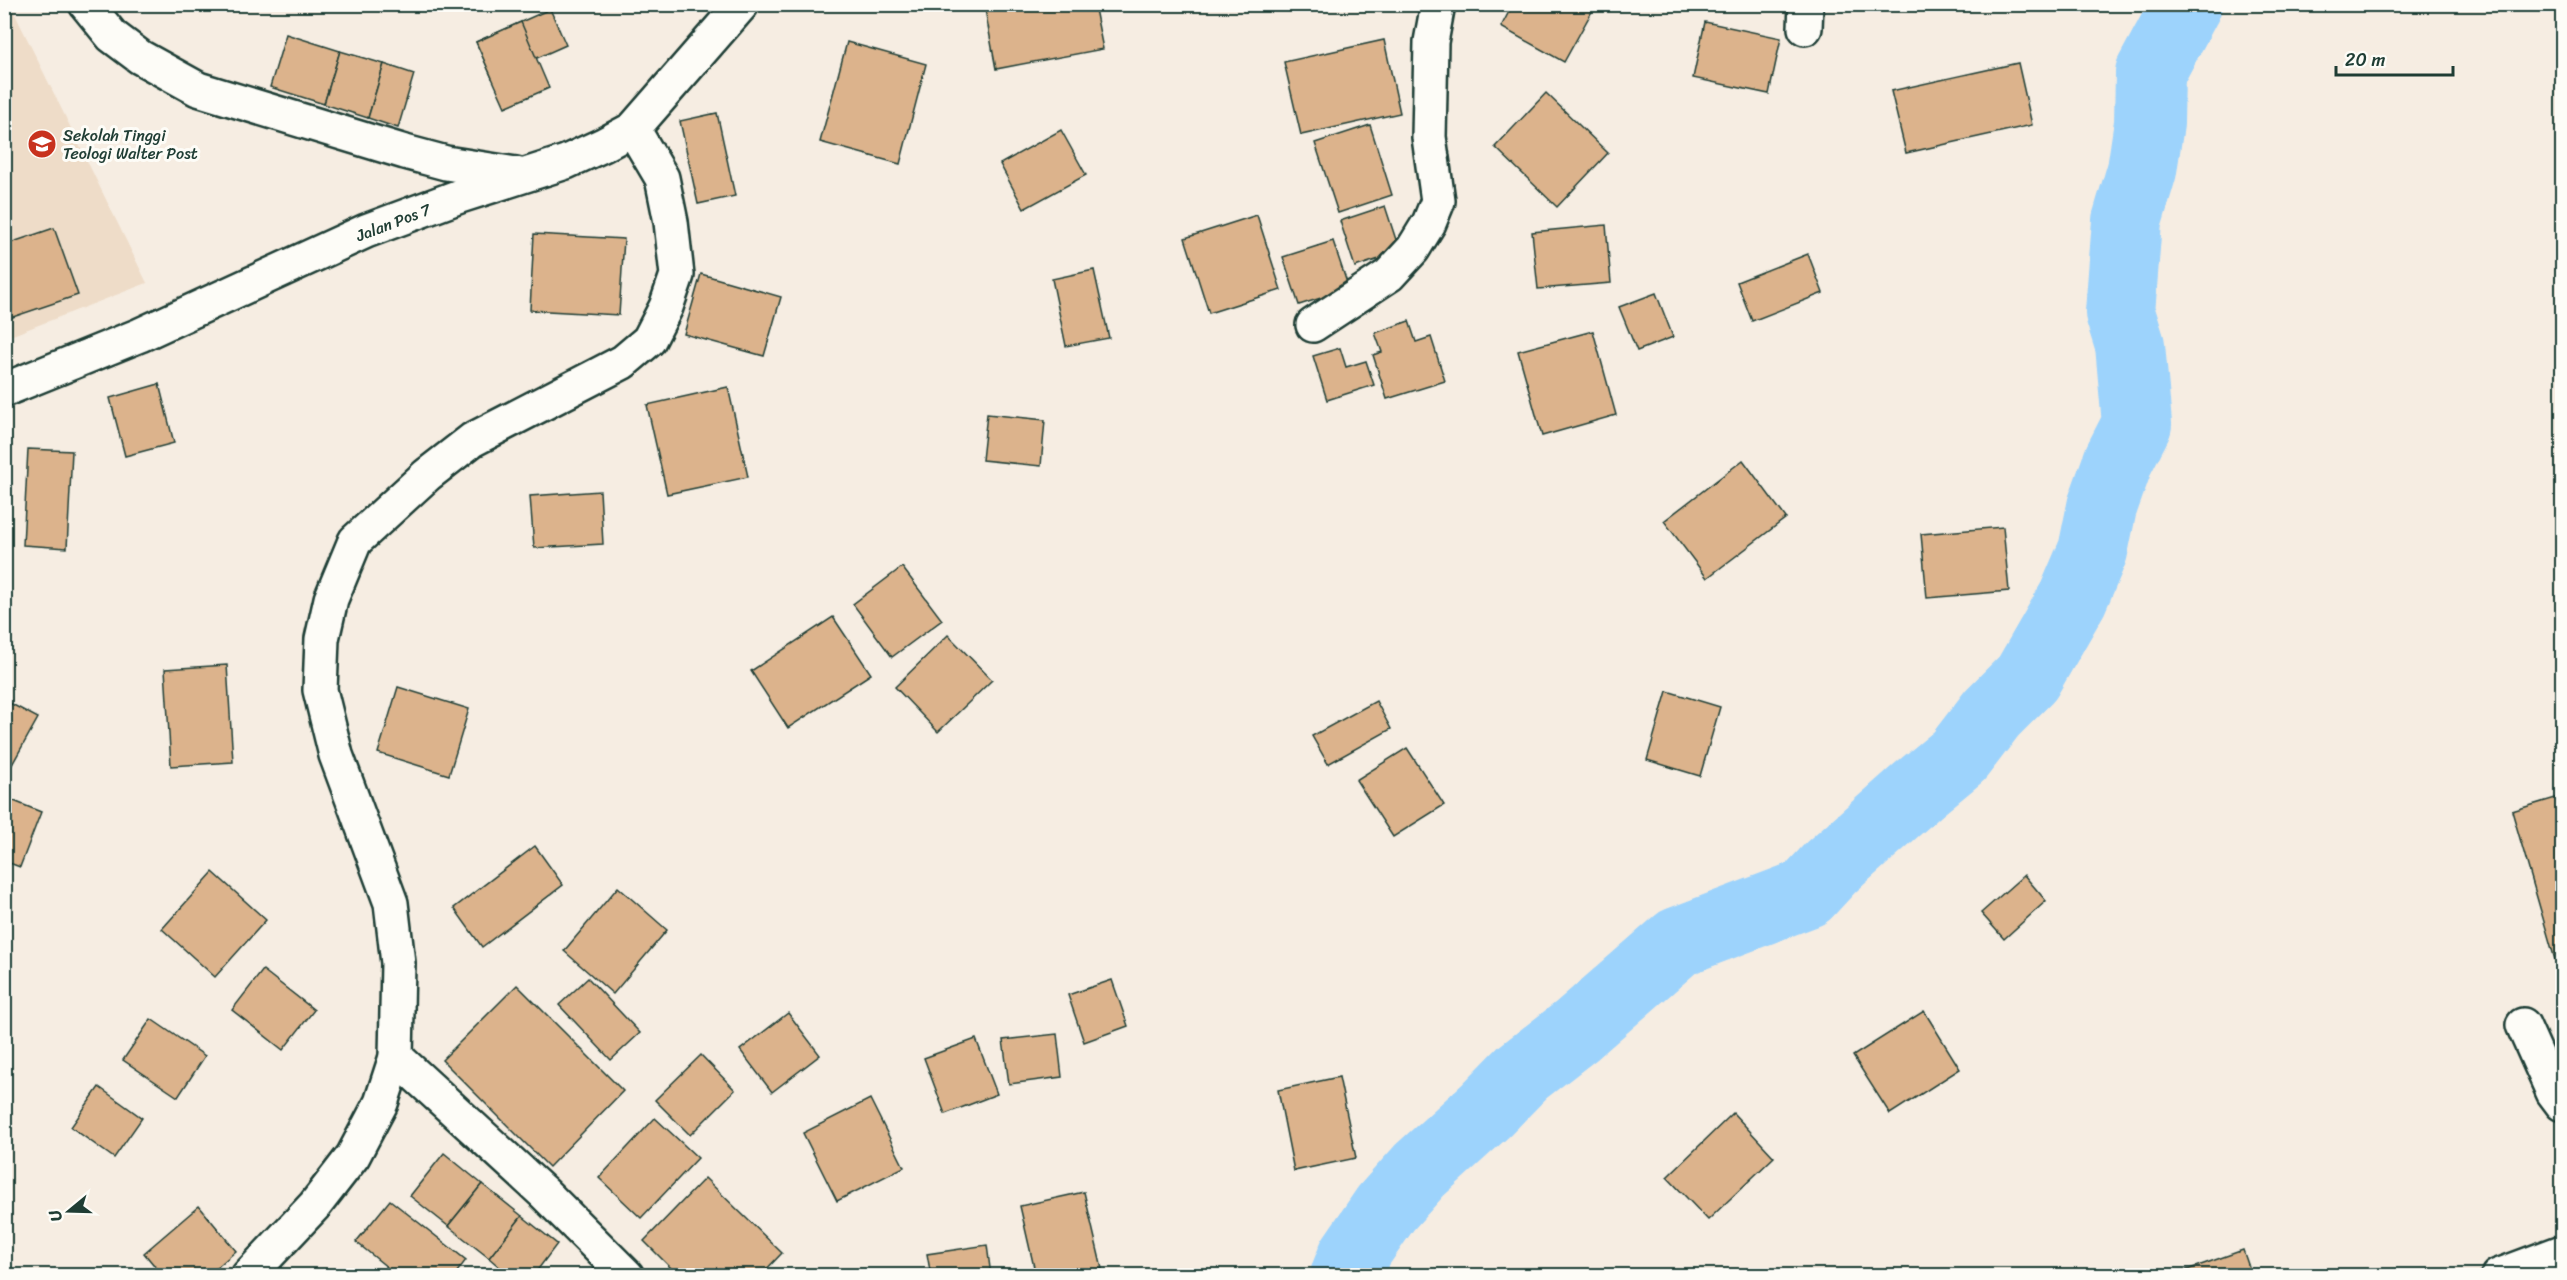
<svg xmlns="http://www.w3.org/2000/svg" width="2567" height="1280" font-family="Sriracha,sans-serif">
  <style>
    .built { fill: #eedcc8 }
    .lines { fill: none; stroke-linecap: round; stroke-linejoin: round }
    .river { stroke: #9dd3fc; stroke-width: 70 }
    .building { fill: #dcb38c; stroke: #1f3d34; stroke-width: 1.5 }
    .minor-casing { stroke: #1f3d34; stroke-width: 38 }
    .minor { stroke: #fdfcf7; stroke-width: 33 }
    .labels { text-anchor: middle; stroke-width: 6; stroke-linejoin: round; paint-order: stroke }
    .poi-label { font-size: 16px; fill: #1f3d34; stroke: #fdfcf7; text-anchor: start }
    .street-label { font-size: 16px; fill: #1f3d34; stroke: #fdfcf7 }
  </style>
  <rect width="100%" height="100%" fill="#f6ede2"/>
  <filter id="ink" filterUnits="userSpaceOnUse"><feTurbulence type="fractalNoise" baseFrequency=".0167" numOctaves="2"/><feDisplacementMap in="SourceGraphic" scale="12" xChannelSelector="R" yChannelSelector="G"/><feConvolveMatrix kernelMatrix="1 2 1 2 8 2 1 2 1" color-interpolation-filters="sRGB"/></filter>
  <g filter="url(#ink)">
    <polygon class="built" points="10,4 147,283 5,338 4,5"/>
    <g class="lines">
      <polyline class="river" points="1345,1276 1353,1256 1386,1208 1420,1170 1486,1110 1523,1072 1576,1031 1678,942 1807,893 1831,867 1919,789 1959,756 1992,713 2027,678 2073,598 2093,551 2102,507 2119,459 2137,424 2130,345 2120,313 2127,221 2142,170 2149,123 2150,73 2187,4"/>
    </g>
    <g class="building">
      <polygon points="984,4 1094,4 1103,49 996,69"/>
      <polygon points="1513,4 1596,4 1564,62 1501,27"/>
      <polygon points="550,9 566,45 492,78 476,42"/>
      <polygon points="521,22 549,88 505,107 476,42"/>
      <polygon points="1705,22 1781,38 1769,94 1693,78"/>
      <polygon points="286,34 340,51 324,104 270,87"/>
      <polygon points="1384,40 1400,113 1301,135 1284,62"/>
      <polygon points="847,42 926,64 900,164 820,142"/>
      <polygon points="340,51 384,64 368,118 324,104"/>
      <polygon points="2018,63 2032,125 1906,153 1891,91"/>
      <polygon points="384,64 414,74 398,128 368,118"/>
      <polygon points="1546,93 1608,153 1557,207 1495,147"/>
      <polygon points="717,113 735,196 698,204 680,121"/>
      <polygon points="1370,125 1392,195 1338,213 1315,143"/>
      <polygon points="1061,130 1086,175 1024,209 1000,164"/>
      <polygon points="1385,206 1400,252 1355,267 1340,221"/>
      <polygon points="1257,215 1281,290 1209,313 1185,238"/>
      <polygon points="1606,225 1611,283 1538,289 1532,232"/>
      <polygon points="54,228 78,295 4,320 4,245"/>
      <polygon points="534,234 624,239 619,315 530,310"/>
      <polygon points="1333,241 1349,289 1299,305 1283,257"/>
      <polygon points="1808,254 1823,293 1752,321 1737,282"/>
      <polygon points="1094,270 1109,338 1066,346 1052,279"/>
      <polygon points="701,274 781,297 764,356 684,334"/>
      <polygon points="1656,293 1673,337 1637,351 1619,307"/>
      <polygon points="1409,321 1416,342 1431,337 1445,381 1387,399 1373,355 1382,352 1375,333"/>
      <polygon points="1593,331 1616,415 1542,436 1518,351"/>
      <polygon points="1340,348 1346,367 1366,361 1374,385 1327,400 1313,356"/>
      <polygon points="159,384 174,443 125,456 110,398"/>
      <polygon points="728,387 748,477 667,494 647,405"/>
      <polygon points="987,414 1045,420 1041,466 982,460"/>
      <polygon points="28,449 72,451 67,548 23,545"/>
      <polygon points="1743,460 1786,518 1707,578 1664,521"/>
      <polygon points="600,491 603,544 534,548 530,496"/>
      <polygon points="2003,527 2009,591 1927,598 1921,534"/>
      <polygon points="902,567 942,620 892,657 853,604"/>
      <polygon points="833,617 871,674 788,728 751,671"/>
      <polygon points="948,635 992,680 938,732 895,687"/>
      <polygon points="227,665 233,762 171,766 165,669"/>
      <polygon points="398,687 469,709 449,775 378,753"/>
      <polygon points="1667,691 1720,707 1700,776 1647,760"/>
      <polygon points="4,700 38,718 4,779"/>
      <polygon points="1376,701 1391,729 1328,764 1312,736"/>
      <polygon points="1407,748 1444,805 1393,837 1356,780"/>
      <polygon points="2562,796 2562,984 2512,811"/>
      <polygon points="4,797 41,812 20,867 4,861"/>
      <polygon points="535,846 563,885 482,947 454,908"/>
      <polygon points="213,872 266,920 215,977 162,929"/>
      <polygon points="2024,875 2046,901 2004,939 1981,913"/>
      <polygon points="618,887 667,930 613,994 564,951"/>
      <polygon points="263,970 314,1010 283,1050 232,1010"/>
      <polygon points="588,978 640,1033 611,1060 559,1005"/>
      <polygon points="1112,980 1128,1026 1084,1042 1068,995"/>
      <polygon points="517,985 623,1091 549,1167 442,1060"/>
      <polygon points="1924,1011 1960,1069 1890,1114 1853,1056"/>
      <polygon points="788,1013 820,1055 772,1092 740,1050"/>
      <polygon points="151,1019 205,1056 178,1097 123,1060"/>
      <polygon points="1057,1034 1062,1077 1009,1084 1003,1040"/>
      <polygon points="976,1039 997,1094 945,1114 924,1058"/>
      <polygon points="701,1055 735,1090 690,1135 655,1100"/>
      <polygon points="1339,1077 1356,1158 1294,1171 1278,1090"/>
      <polygon points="99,1087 142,1118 114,1158 71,1127"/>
      <polygon points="870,1099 904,1167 837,1201 803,1133"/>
      <polygon points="1733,1113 1774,1157 1708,1220 1667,1177"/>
      <polygon points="655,1118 698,1158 641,1218 599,1178"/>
      <polygon points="444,1153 482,1184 448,1226 410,1196"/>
      <polygon points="705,1178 782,1253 760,1276 679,1276 644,1241"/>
      <polygon points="482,1184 522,1216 489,1258 448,1226"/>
      <polygon points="1084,1192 1102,1269 1072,1276 1036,1276 1020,1206"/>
      <polygon points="390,1200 466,1260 454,1276 398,1276 356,1242"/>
      <polygon points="199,1206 236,1251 207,1276 163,1276 144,1253"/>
      <polygon points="522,1216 557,1244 533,1276 510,1276 489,1258"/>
      <polygon points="987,1245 991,1276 931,1276 927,1254"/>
      <polygon points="2243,1250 2252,1276 2170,1276"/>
    </g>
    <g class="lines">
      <g class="minor-casing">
        <g id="minor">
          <polyline points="86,4 112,36 140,57 198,89 405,152 446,163 516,174"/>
          <polyline points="1805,28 1806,4"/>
          <polyline points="1313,325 1389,275 1413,249 1429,223 1438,201 1429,137 1431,42 1438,4"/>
          <polyline points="4,390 140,335 366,231 460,196 566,162 603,145 633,129 742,4"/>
          <polyline points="2523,1025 2553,1092 2562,1104"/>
          <polyline points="396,1057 544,1193 627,1276"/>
          <polyline points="248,1276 315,1205 353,1156 381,1103 396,1057 398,963 391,903 336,755 320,690 322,639 331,599 355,541 427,475 472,440 623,362 649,340 666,307 677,275 671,222 662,178 633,129"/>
          <polyline points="2498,1276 2562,1252"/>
        </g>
      </g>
      <use href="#minor" class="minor"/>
    </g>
  </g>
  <defs>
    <g id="university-disc" transform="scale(1.5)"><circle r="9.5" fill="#c8321e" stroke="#fdfcf7"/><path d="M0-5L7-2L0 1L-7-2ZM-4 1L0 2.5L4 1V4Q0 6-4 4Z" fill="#fff"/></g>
  </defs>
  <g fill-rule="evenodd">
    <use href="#university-disc" x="42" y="144"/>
  </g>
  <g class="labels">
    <g class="poi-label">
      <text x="63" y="141">Sekolah Tinggi<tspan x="63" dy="18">Teologi Walter Post</tspan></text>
    </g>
    <g class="street-label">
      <text transform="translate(393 222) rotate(-21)" y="6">Jalan Pos 7</text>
    </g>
  </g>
  <rect width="2567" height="1280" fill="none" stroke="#fdfcf7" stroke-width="24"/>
  <rect x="12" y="12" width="2543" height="1256" fill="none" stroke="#1f3d34" stroke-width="2" filter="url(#ink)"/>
  <g transform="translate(69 1211) rotate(251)" stroke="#fdfcf7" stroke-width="4.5" paint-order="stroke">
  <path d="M0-4.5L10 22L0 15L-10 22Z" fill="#1f3d34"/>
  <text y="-9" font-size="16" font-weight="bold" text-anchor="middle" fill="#1f3d34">U</text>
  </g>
  <path d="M2336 66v9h117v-9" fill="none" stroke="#1f3d34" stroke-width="3"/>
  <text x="2345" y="66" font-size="18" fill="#1f3d34" stroke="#fdfcf7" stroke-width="4.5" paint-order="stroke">20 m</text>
</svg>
